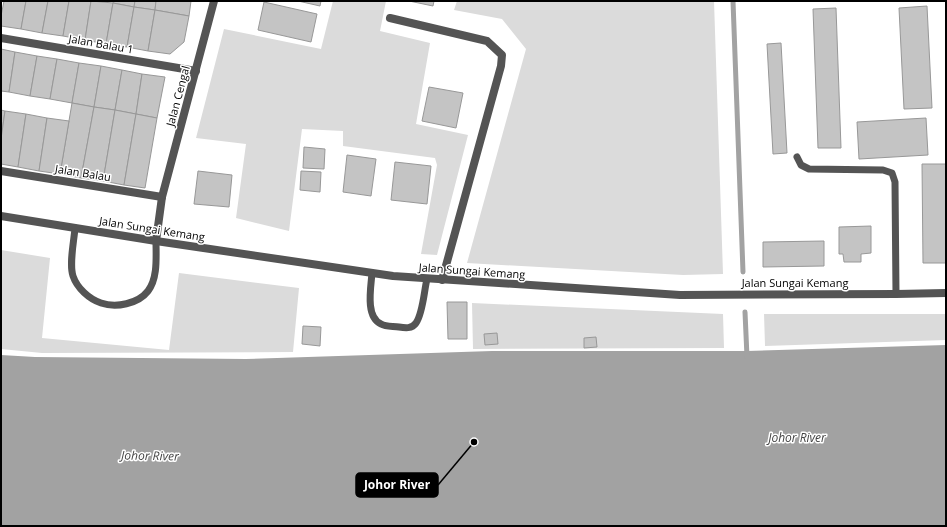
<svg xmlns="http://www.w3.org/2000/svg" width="947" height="527" font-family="'Open Sans',sans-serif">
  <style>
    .green { fill: #dbdbdb }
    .water { fill: #a2a2a2 }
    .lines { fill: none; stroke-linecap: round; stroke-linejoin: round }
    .stream { stroke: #a2a2a2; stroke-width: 5 }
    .building { fill: #c4c4c4; stroke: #989898 }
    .service { stroke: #545454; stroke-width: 7 }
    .minor { stroke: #545454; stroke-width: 8 }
    .tertiary { stroke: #545454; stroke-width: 8 }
    .labels { text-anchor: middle; stroke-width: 3; stroke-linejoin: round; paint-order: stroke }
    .street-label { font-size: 11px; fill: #000; stroke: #fff }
    .water-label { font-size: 12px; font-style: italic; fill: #434343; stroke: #fff }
    .leader { fill: none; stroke: #000; stroke-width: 1.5 }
    .callout-dot { fill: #000; stroke: #fff; stroke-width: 1.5 }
    .callout { fill: #000; stroke: #000; stroke-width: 1.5 }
    .callout-label { font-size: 12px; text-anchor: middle; font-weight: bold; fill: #fff }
  </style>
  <rect width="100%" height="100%" fill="#fff"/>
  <g class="green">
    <polygon points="333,1 386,1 380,31 430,43 416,124 468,135 437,255 421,254 437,165 435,158 343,146 343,131 302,129 289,231 236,218 246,144 196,138 224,29 321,49"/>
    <polygon points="457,1 714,1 723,274 683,275 467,263 526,49 502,19 454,10"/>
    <polygon points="1,250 50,258 42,338 169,350 179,273 299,288 293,352 42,353 1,349"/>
    <polygon points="472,303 723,314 724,348 473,349"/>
    <polygon points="764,314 946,314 946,340 765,346"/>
  </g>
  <polygon class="water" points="946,345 946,525 847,526 1,526 1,355 35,357 246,359 492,351 747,351"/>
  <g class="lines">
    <g class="stream">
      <polyline points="733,1 743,272"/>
      <polyline points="745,312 747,357"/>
    </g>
  </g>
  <g class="building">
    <polygon points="4,1 26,1 21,29 1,26 1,16"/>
    <polygon points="26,1 48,1 42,33 21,29"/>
    <polygon points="48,1 69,1 63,36 42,33"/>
    <polygon points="69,1 91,1 85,40 63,36"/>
    <polygon points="91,1 113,3 106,44 85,40"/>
    <polygon points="113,1 135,1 134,7 113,3"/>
    <polygon points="135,1 156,1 155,10 134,7"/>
    <polygon points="156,1 191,1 189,16 155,10"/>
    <polygon points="298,1 321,1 320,6"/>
    <polygon points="409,1 434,1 433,6"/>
    <polygon points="264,2 317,14 311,42 258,30"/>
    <polygon points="113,3 134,7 127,47 106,44"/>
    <polygon points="927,6 932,108 904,109 899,8"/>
    <polygon points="134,7 155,10 148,51 127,47"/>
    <polygon points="836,8 841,148 818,148 813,9"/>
    <polygon points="155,10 189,16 184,42 170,54 148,51"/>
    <polygon points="781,43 787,153 773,154 767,44"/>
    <polygon points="1,49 15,52 9,92 1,91"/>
    <polygon points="15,52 37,56 30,96 9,92"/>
    <polygon points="37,56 57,59 50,99 30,96"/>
    <polygon points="57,59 79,63 72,103 50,99"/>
    <polygon points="79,63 101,66 94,107 72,103"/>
    <polygon points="101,66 122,70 115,110 94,107"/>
    <polygon points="122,70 142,74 136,114 115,110"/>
    <polygon points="142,74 165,77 157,118 136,114"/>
    <polygon points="429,87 463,93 456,128 422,121"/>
    <polygon points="72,103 94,107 81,178 60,174"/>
    <polygon points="94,107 115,110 103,181 81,178"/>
    <polygon points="1,110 5,111 1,139"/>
    <polygon points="115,110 136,114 124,185 103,181"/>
    <polygon points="5,111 26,114 18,167 1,164 1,139"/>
    <polygon points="26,114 47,118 39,171 18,167"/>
    <polygon points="136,114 157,118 145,188 124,185"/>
    <polygon points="47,118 69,121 60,174 39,171"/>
    <polygon points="926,118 928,155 859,159 857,122"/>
    <polygon points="304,147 325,149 324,169 303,168"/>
    <polygon points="347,155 376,159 371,196 343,192"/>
    <polygon points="395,162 431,166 427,204 391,200"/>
    <polygon points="922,164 946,164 946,263 923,263"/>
    <polygon points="198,171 232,175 229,207 194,204"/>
    <polygon points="301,171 321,172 320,192 300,190"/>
    <polygon points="871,226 871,253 861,254 861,262 844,262 843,254 839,254 839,227"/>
    <polygon points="824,241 824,266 763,267 763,242"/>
    <polygon points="447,302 467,302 467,339 448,339"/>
    <polygon points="303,326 321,327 320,346 302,344"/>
    <polygon points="497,333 498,344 485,345 484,334"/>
    <polygon points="596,337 597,347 584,348 584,338"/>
  </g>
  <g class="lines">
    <g class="service">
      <polyline points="797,157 801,165 809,169 883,170 892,173 895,182 896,294"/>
      <path d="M75 228C74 241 69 264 73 276 77 288 89 299 101 303 116 308 138 304 148 291 158 278 156 257 156 241"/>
      <path d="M372 273C371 287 365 317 381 324 386 327 393 326 399 327 405 328 412 329 416 323 423 313 424 291 427 279"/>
    </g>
    <g class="minor">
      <polyline points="390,18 487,41 502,55 501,66 442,280"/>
      <polyline points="1,38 196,71"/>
      <polyline points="1,171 162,197"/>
      <polyline points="156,241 162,197 214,1"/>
    </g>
    <polyline class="tertiary" points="1,216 156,241 393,276 680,295 896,294 946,293"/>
  </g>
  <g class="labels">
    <g class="street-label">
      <text transform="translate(101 44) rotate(10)" y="4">Jalan Balau 1</text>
      <text transform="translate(178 96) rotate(-75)" y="4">Jalan Cengal</text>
      <text transform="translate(83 173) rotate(9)" y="4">Jalan Balau</text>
      <text transform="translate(152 229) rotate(9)" y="4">Jalan Sungai Kemang</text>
      <text transform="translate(472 271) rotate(4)" y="4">Jalan Sungai Kemang</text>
      <text x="795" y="287">Jalan Sungai Kemang</text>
    </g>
    <g class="water-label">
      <text x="797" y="442">Johor River</text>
      <text transform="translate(150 456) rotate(1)" y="4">Johor River</text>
    </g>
  </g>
  <path class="leader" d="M474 442L438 485"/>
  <circle class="callout-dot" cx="474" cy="442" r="4"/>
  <rect class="callout" x="356" y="473" width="82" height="24" rx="4"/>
  <g class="callout-label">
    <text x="397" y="489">Johor River</text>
  </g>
  <rect width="947" height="527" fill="none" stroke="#000000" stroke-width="4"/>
</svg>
